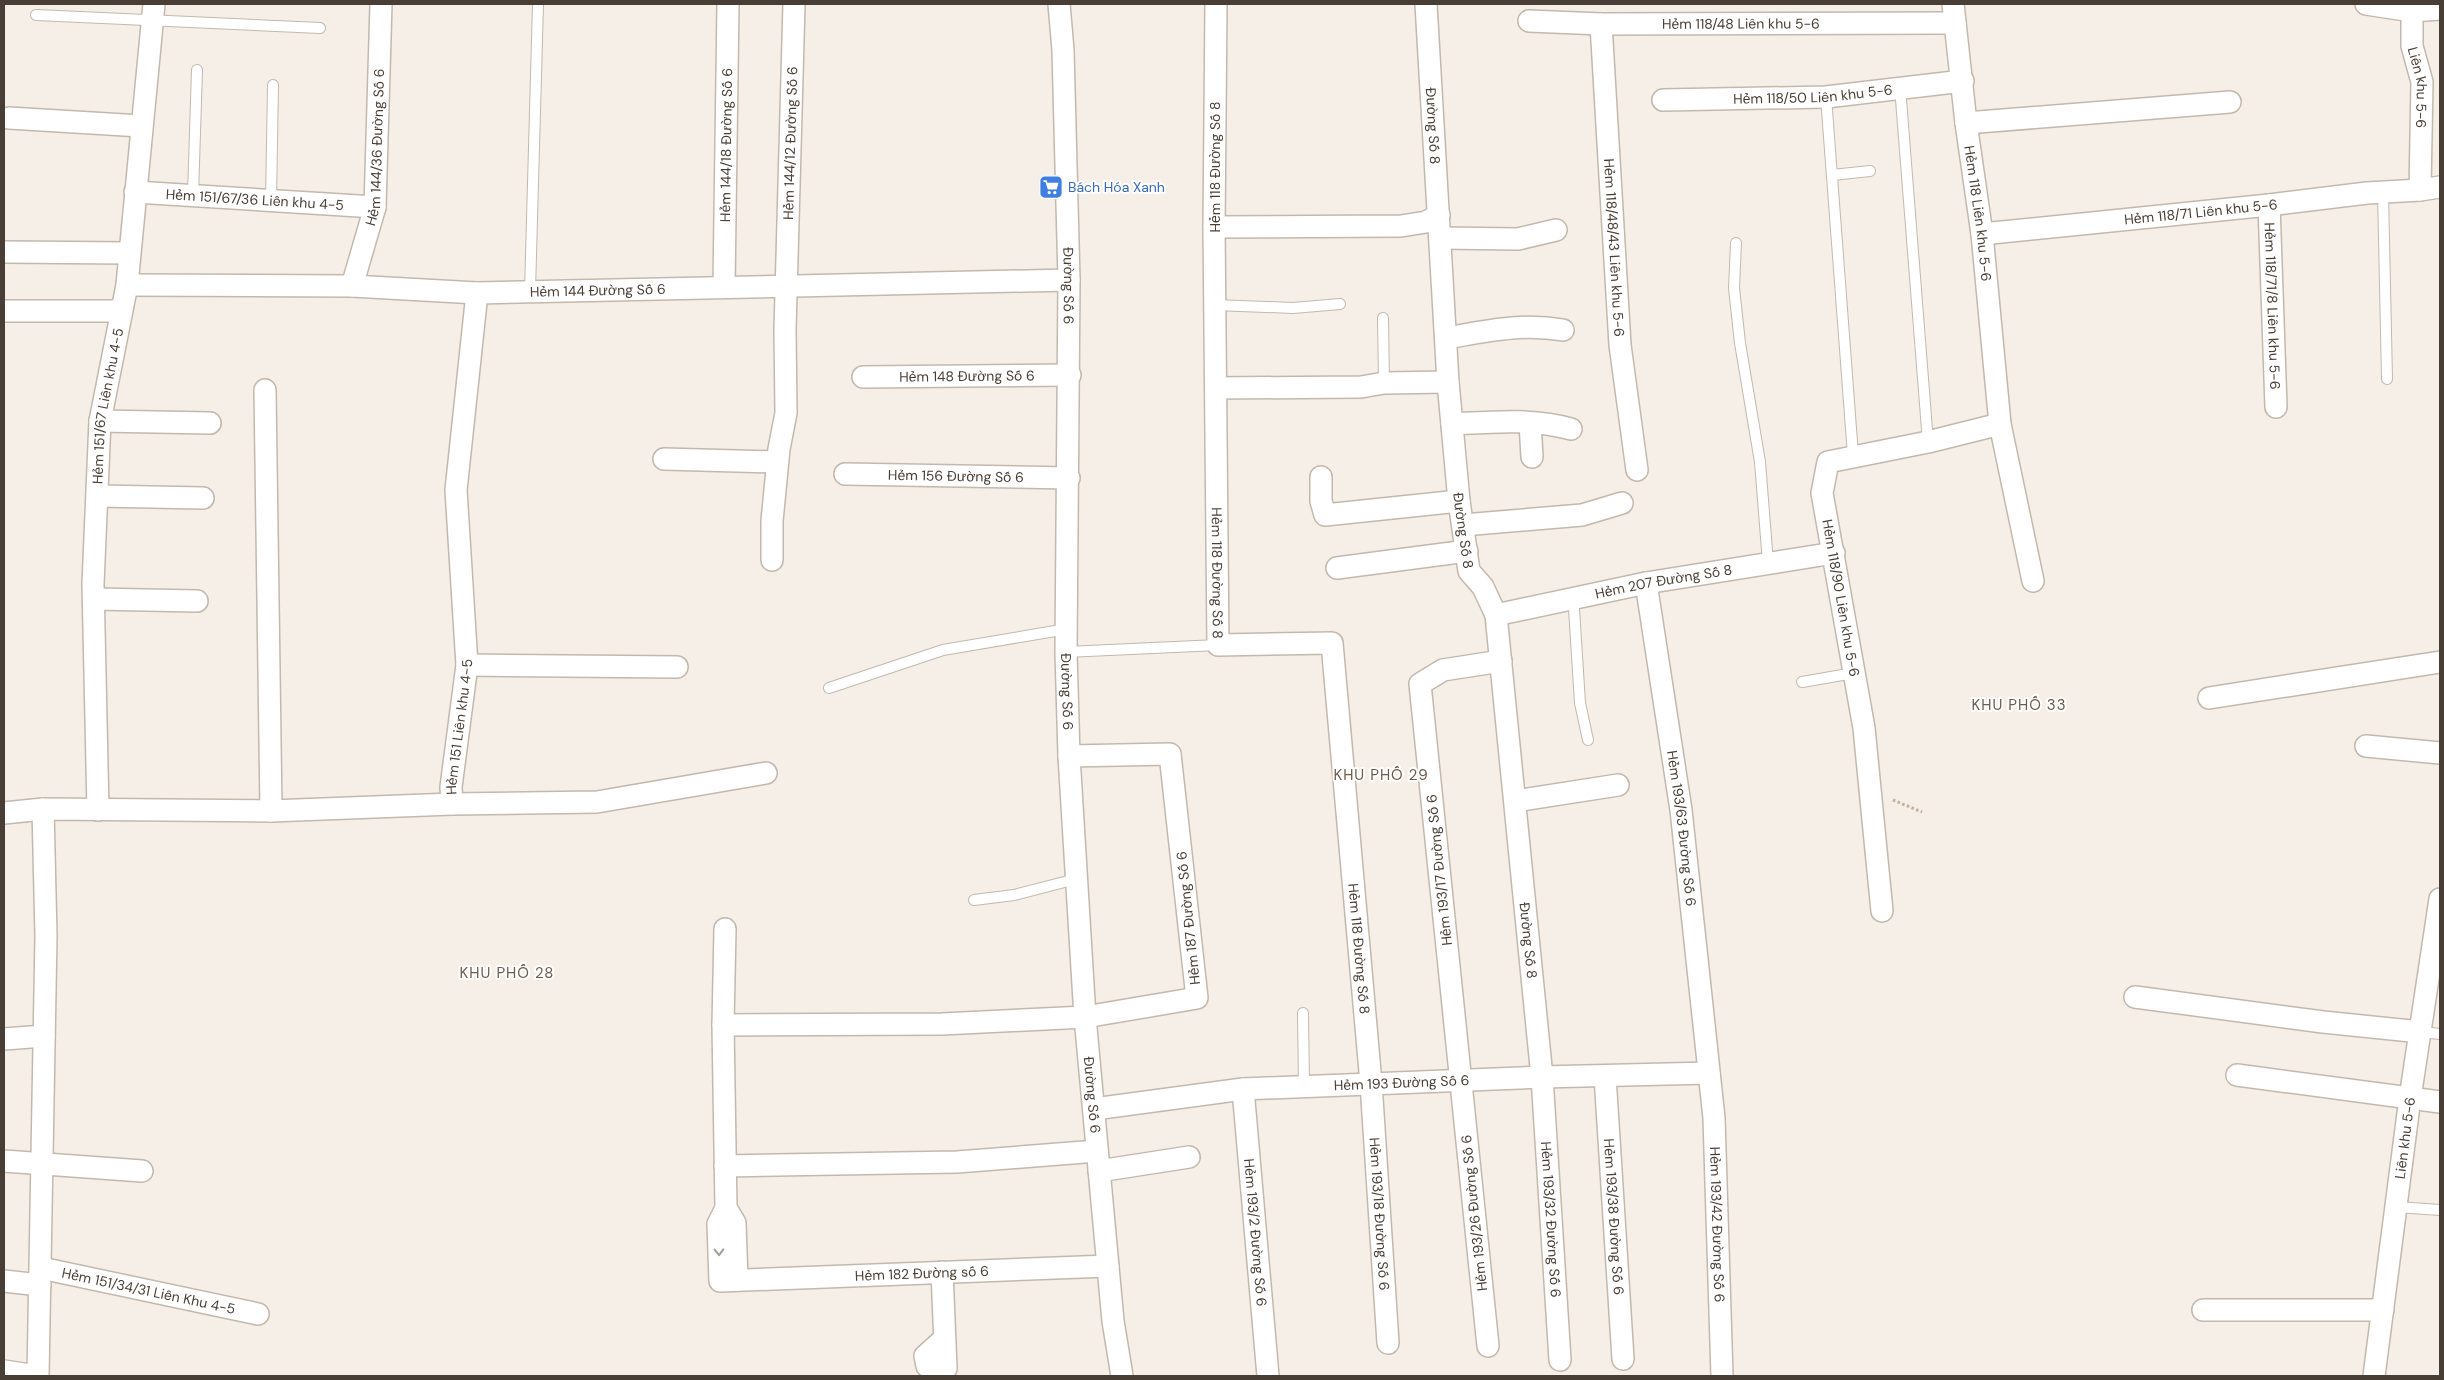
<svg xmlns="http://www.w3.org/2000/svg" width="2444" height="1380" font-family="'DM Sans',sans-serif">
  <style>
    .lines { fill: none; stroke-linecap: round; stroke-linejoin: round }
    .service-casing { stroke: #c4b8ac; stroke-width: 12 }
    .minor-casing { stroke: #c4b8ac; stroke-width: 24 }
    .path { stroke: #c4af99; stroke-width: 3; stroke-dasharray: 2.5 2.5; stroke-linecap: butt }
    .service { stroke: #fff; stroke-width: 10 }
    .minor { stroke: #fff; stroke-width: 21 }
    .oneway { stroke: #a49e9a }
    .labels { text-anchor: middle; stroke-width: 4; stroke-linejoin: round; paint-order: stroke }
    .street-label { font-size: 14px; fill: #493e35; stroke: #fff }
    .shop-label { font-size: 14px; fill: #366cbe; stroke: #fff; text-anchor: start }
    .neighbourhood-label { font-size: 15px; letter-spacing: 1px; fill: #6d5b4b; stroke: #fff }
  </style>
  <rect width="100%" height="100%" fill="#f5efe7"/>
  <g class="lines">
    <g class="service-casing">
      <g id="service">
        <polyline points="36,15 320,28"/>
        <polyline points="1900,87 1928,442"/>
        <polyline points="1826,97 1853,455"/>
        <polyline points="1832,175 1870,171"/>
        <polyline points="2383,192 2387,379"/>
        <polyline points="193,195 197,70"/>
        <polyline points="271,200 273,85"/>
        <polyline points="1736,243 1734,288 1740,343 1760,462 1768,563"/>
        <polyline points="530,291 538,4"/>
        <polyline points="1215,305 1293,308 1340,304"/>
        <polyline points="1383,318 1384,383"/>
        <polyline points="1570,599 1574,609 1580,703 1588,740"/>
        <polyline points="1066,652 1218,645"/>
        <polyline points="1802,682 1854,673"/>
        <polyline points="829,688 943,650 1067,629"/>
        <polyline points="974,900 1014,895 1076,879"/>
        <polyline points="1303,1013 1304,1086"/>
        <polyline points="2421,1032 2440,1034"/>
        <polyline points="2397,1207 2440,1210"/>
      </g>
    </g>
    <g class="minor-casing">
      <g id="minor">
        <path id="s1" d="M1059 4 1063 50 1069 280 1066 652 1069 756 1085 1017 1113 1321 1122 1376"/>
        <path id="s2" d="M1216 4 1214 227 1218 645 1332 643 1371 1083 1388 1343"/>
        <path id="s3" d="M1426 4 1448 382 1459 501 1469 571 1483 587 1496 615 1542 1077 1560 1360"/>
        <path id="s4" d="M1953 4 1966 123 1982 234 2000 424 2033 581"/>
        <path id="s5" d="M2366 4 2412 11V46L2422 82 2420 190 2440 187"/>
        <polyline points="2412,11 2440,9"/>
        <path id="s6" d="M1529 21 1601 24 1955 23"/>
        <path id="s7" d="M1601 24 1620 345 1637 470"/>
        <path id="s8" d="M1663 100 1826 97 1963 81"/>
        <polyline points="9,118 141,126"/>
        <polyline points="1966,123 2230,102"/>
        <path id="s9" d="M135 192 375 207"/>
        <path id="s10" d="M2269 205 2276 407"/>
        <polyline points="1214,227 1401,226 1426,222 1439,215"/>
        <path id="s11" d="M1982 234 2269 205 2367 193 2420 190"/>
        <polyline points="1440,238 1518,239 1556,230"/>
        <polyline points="4,252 129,253"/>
        <path id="s12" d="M127 285 352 286 477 293 1069 280"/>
        <path id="s13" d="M352 286 375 207 381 4"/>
        <path id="s14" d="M724 286 728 4"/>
        <polyline points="4,311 120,311"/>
        <path d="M1446 338C1488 331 1520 323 1563 330"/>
        <path id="s15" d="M863 377 1070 375"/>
        <polyline points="1216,388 1361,387 1384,383 1448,382"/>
        <polyline points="265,390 271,811"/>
        <polyline points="100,421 210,423"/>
        <polyline points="1530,423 1532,457"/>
        <path d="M1452 424C1491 422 1533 418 1571 429"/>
        <polyline points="664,459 777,462"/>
        <path id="s16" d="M845 474 1069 478"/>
        <polyline points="1321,477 1321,501 1325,515 1459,501"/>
        <polyline points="98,496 203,498"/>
        <polyline points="1463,525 1582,515 1622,503"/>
        <path id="s17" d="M772 560V521L779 449 786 413 785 330 794 4"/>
        <polyline points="1337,568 1467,551"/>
        <path id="s18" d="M1646 583 1681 810 1714 1118 1722 1376"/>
        <polyline points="94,599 197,601"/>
        <path id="s19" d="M1496 615 1646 583 1834 553"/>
        <polyline points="467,665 677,667"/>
        <polyline points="2209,698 2440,662"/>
        <polyline points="2366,746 2440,753"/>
        <polyline points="1515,801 1618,785"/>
        <polyline points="452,804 597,802 766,773"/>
        <path id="s20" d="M98 810 93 584 100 421 127 285 154 4"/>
        <path id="s21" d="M4 813 43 809 271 811 452 804 451 787 467 665 456 490 477 293"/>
        <polyline points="1882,911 1864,728 1822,493 1828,462 1928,442 2000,424"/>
        <path id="s22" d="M725 929 723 1025 726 1208 718 1224 720 1281 1108 1266"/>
        <polyline points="2135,997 2323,1022 2421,1032"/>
        <polyline points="723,1025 942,1024 1085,1017 1197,998 1170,754 1069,756"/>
        <polyline points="4,1039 44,1036"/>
        <polyline points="2237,1075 2440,1102"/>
        <path id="s23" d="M1605 1076 1623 1359"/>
        <path id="s24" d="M1243 1089 1268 1376"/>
        <path id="s25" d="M1094 1109 1243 1089 1542 1077 1709 1073"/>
        <polyline points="4,1161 142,1171"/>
        <polyline points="725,1166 957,1162 1097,1151"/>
        <polyline points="1099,1171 1189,1157"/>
        <polyline points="726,1208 735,1223 737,1280"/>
        <path id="s26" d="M41 1268 258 1314"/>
        <polyline points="942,1272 946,1368 942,1370 927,1366 925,1356 944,1339"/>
        <polyline points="4,1281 40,1285"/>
        <polyline points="2203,1310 2383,1310"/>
        <polyline points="1488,1346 1420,684 1443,670 1501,661"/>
        <polyline points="4,1371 37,1376"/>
        <polyline points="38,1376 46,936 43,809"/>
        <path id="s27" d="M2374 1376 2410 1098 2440 899"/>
      </g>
    </g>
    <polyline class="path" points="1893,800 1922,812"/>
    <use href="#service" class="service"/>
    <use href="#minor" class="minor"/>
  </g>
  <defs><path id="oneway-chevron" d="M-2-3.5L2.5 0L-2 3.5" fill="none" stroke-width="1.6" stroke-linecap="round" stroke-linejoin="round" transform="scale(1.25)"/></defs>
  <use class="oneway" href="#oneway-chevron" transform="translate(719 1252) rotate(88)"/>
  <defs>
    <g id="supermarket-square" transform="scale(1.25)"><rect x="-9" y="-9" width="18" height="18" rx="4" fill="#3f7fe0" stroke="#fff"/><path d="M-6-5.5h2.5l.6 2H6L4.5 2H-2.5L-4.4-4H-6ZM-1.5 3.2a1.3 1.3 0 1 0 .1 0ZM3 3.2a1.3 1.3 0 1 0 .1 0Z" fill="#fff"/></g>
  </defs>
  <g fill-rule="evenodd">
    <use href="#supermarket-square" x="1051" y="187"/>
  </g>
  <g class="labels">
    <g class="street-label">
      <text dy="5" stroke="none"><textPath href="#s6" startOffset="212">Hẻm 118/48 Liên khu 5-6</textPath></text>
      <text dy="5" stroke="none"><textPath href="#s5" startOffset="124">Liên khu 5-6</textPath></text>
      <text dy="5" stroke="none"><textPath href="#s8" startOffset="150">Hẻm 118/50 Liên khu 5-6</textPath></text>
      <text dy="5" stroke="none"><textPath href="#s3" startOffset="122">Đường Số 8</textPath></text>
      <text dy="5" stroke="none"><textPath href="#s17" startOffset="418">Hẻm 144/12 Đường Số 6</textPath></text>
      <text dy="5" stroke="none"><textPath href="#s14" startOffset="141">Hẻm 144/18 Đường Số 6</textPath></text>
      <text dy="5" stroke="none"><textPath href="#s13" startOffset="142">Hẻm 144/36 Đường Số 6</textPath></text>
      <text transform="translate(1215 167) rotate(-90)" y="5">Hẻm 118 Đường Số 8</text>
      <text dy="5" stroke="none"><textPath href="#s9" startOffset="120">Hẻm 151/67/36 Liên khu 4-5</textPath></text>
      <text dy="5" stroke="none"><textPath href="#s11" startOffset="220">Hẻm 118/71 Liên khu 5-6</textPath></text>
      <text dy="5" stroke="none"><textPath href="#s4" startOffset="211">Hẻm 118 Liên khu 5-6</textPath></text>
      <text dy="5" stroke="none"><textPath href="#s7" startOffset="224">Hẻm 118/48/43 Liên khu 5-6</textPath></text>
      <text dy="5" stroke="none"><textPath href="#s1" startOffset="282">Đường Số 6</textPath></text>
      <text dy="5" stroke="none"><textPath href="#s12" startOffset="471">Hẻm 144 Đường Số 6</textPath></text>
      <text dy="5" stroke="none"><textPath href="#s10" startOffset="101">Hẻm 118/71/8 Liên khu 5-6</textPath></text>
      <text dy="5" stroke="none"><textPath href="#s15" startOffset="104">Hẻm 148 Đường Số 6</textPath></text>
      <text dy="5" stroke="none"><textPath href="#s20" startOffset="405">Hẻm 151/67 Liên khu 4-5</textPath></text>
      <text dy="5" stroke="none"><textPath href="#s16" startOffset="111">Hẻm 156 Đường Số 6</textPath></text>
      <text dy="5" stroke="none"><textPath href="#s3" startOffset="528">Đường Số 8</textPath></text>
      <text dy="5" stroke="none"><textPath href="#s2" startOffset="569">Hẻm 118 Đường Số 8</textPath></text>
      <text dy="5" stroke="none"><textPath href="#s19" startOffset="171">Hẻm 207 Đường Số 8</textPath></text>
      <text transform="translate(1841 598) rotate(80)" y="5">Hẻm 118/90 Liên khu 5-6</text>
      <text dy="5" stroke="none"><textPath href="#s1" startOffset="688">Đường Số 6</textPath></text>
      <text dy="5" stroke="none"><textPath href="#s21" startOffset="526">Hẻm 151 Liên khu 4-5</textPath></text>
      <text dy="5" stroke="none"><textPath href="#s18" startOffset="248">Hẻm 193/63 Đường Số 6</textPath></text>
      <text transform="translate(1439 870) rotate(-96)" y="5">Hẻm 193/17 Đường Số 6</text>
      <text transform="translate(1188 918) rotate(-96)" y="5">Hẻm 187 Đường Số 6</text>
      <text dy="5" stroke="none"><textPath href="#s3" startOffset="948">Đường Số 8</textPath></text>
      <text dy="5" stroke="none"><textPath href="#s2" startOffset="1062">Hẻm 118 Đường Số 8</textPath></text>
      <text dy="5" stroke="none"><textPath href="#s25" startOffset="309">Hẻm 193 Đường Số 6</textPath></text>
      <text dy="5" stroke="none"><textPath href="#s1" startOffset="1092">Đường Số 6</textPath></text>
      <text dy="5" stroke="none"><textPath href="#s27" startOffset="240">Liên khu 5-6</textPath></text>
      <text dy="5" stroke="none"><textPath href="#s2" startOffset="1328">Hẻm 193/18 Đường Số 6</textPath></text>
      <text transform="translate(1474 1213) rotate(-96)" y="5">Hẻm 193/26 Đường Số 6</text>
      <text dy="5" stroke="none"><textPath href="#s23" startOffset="141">Hẻm 193/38 Đường Số 6</textPath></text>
      <text dy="5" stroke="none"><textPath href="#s3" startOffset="1228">Hẻm 193/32 Đường Số 6</textPath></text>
      <text dy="5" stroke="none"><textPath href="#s18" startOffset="646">Hẻm 193/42 Đường Số 6</textPath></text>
      <text dy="5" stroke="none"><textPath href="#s24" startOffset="144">Hẻm 193/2 Đường Số 6</textPath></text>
      <text dy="5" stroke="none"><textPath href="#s22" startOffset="556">Hẻm 182 Đường số 6</textPath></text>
      <text dy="5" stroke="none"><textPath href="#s26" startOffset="110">Hẻm 151/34/31 Liên Khu 4-5</textPath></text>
    </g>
    <g class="shop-label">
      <text x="1068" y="192">Bách Hóa Xanh</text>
    </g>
    <g class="neighbourhood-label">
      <text x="2019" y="710">KHU PHỐ 33</text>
      <text x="1381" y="780">KHU PHỐ 29</text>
      <text x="507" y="978">KHU PHỐ 28</text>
    </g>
  </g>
  <rect width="2444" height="1380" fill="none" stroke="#493e35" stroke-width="10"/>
</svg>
